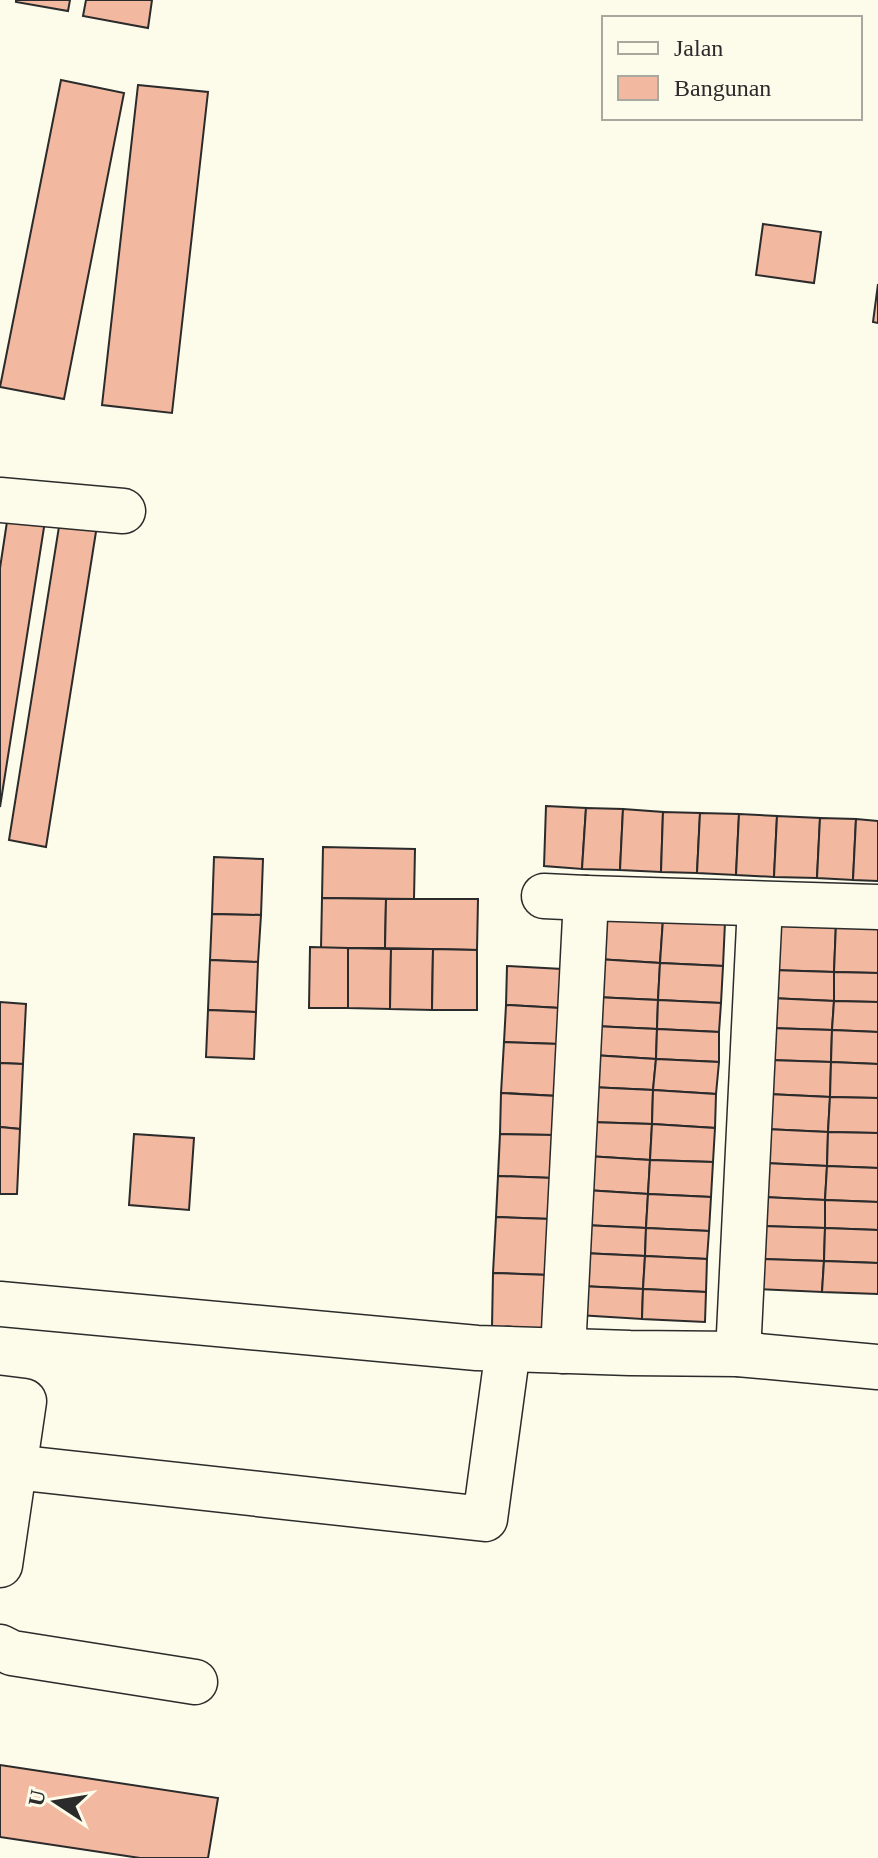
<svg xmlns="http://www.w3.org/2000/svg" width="878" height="1858" font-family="Georgia,serif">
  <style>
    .building { fill: #f2b8a0; stroke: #2b2b2b; stroke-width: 2 }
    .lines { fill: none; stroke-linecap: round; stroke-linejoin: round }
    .minor-casing { stroke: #2b2b2b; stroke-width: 47 }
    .minor { stroke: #fdfbea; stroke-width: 44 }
  </style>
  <rect width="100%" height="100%" fill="#fdfbea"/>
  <g class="building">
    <polygon points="16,0 70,0 68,11 16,2"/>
    <polygon points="86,0 152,0 148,28 83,16"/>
    <polygon points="61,80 124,93 64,399 0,387"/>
    <polygon points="138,85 208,92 172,413 102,405"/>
    <polygon points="763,224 821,232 814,283 756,275"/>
    <polygon points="878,284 878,323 873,322"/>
    <polygon points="61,514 98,519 46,847 9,840"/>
    <polygon points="8,515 45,521 0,807 0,568"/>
    <polygon points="546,806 586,808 582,869 544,866"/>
    <polygon points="586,808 623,809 620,870 582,869"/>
    <polygon points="623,809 663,812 661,872 620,870"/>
    <polygon points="663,812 700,813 697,873 661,872"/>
    <polygon points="700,813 739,814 736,875 697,873"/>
    <polygon points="739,814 777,816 774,877 736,875"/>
    <polygon points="777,816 820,818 817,878 774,877"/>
    <polygon points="820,818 856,819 853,880 817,878"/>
    <polygon points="856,819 878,821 878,881 853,880"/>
    <polygon points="323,847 415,849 414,899 322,898"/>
    <polygon points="214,857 263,859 261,915 212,914"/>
    <polygon points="322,898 386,899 385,948 321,948"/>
    <polygon points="386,899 478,899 477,950 385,948"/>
    <polygon points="212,914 261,915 258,962 210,960"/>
    <polygon points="600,916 663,919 660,963 597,959"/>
    <polygon points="663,919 725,922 723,966 660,963"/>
    <polygon points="773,920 836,923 834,972 771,970"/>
    <polygon points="836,923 878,925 878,973 834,972"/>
    <polygon points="310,947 348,948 348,1008 309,1008"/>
    <polygon points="348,948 391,949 390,1009 348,1008"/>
    <polygon points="391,949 433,949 432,1010 390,1009"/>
    <polygon points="433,949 477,950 477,1010 432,1010"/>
    <polygon points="597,959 660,963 658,1000 595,997"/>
    <polygon points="210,960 258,962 256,1012 208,1010"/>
    <polygon points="660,963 723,966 721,1003 658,1000"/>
    <polygon points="507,966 562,969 560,1008 506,1005"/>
    <polygon points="771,970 834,972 834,1001 770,998"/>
    <polygon points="834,972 878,973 878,1002 834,1001"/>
    <polygon points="595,997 658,1000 657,1029 594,1026"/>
    <polygon points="770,998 834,1001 832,1030 769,1028"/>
    <polygon points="658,1000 721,1003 719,1032 657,1029"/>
    <polygon points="834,1001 878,1002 878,1032 832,1030"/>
    <polygon points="0,1002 26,1004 23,1064 0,1063"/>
    <polygon points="506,1005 560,1008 559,1044 504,1042"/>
    <polygon points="208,1010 256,1012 254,1059 206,1057"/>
    <polygon points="594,1026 657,1029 656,1059 592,1055"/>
    <polygon points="769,1028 832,1030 831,1062 768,1060"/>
    <polygon points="657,1029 719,1032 719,1062 656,1059"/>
    <polygon points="832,1030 878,1032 878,1064 831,1062"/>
    <polygon points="504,1042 559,1044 557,1096 501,1093"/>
    <polygon points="592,1055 656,1059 653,1090 590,1087"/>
    <polygon points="656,1059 719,1062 716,1094 653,1090"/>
    <polygon points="768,1060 831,1062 830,1097 767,1094"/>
    <polygon points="831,1062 878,1064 878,1098 830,1097"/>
    <polygon points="0,1063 23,1064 20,1129 0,1127"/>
    <polygon points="590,1087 653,1090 652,1124 588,1122"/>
    <polygon points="653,1090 716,1094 715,1128 652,1124"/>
    <polygon points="501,1093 557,1096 554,1135 500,1134"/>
    <polygon points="767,1094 830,1097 828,1132 765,1129"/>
    <polygon points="830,1097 878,1098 878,1133 828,1132"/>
    <polygon points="588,1122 652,1124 650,1160 587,1156"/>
    <polygon points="652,1124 715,1128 713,1162 650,1160"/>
    <polygon points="0,1127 20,1129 17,1194 0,1194"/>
    <polygon points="765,1129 828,1132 827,1166 764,1163"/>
    <polygon points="828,1132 878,1133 878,1168 827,1166"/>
    <polygon points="134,1134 194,1138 189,1210 129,1205"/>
    <polygon points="500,1134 554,1135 553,1178 498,1176"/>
    <polygon points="587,1156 650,1160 648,1194 585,1190"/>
    <polygon points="650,1160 713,1162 711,1197 648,1194"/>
    <polygon points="764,1163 827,1166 825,1200 763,1197"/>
    <polygon points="827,1166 878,1168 878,1202 825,1200"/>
    <polygon points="498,1176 553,1178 551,1219 496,1217"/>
    <polygon points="585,1190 648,1194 646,1228 583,1225"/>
    <polygon points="648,1194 711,1197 709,1231 646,1228"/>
    <polygon points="763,1197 825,1200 825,1228 762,1226"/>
    <polygon points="825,1200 878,1202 878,1230 825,1228"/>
    <polygon points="496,1217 551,1219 549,1275 493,1273"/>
    <polygon points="583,1225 646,1228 645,1256 582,1253"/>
    <polygon points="762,1226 825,1228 824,1261 761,1259"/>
    <polygon points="646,1228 709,1231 707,1259 645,1256"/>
    <polygon points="825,1228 878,1230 878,1263 824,1261"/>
    <polygon points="582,1253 645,1256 643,1289 580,1286"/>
    <polygon points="645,1256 707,1259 706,1292 643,1289"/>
    <polygon points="761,1259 824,1261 822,1292 759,1289"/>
    <polygon points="824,1261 878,1263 878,1294 822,1292"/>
    <polygon points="493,1273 549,1275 547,1330 492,1327"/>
    <polygon points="580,1286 643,1289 642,1319 578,1315"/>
    <polygon points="643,1289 706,1292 705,1322 642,1319"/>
    <polygon points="0,1765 218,1798 208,1858 140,1858 0,1837"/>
  </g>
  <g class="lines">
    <g class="minor-casing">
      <g id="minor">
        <polyline points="0,500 123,511"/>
        <polyline points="544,896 586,898"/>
        <polyline points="0,1304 477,1348 630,1353 738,1354 878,1367"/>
        <polyline points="563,1351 586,898 878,907"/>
        <polyline points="738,1354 760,905"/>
        <polyline points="0,1398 24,1401 0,1565"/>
        <polyline points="14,1467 485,1519 508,1349"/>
        <polyline points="0,1647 12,1653 195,1682"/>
      </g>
    </g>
    <use href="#minor" class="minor"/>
  </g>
  <rect x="602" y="16" width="260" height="104" fill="#fdfbea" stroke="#a9a89e" stroke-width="2"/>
  <rect x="618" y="42" width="40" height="12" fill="#fdfbea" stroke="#a9a89e" stroke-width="2"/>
  <text x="674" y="56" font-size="24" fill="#2b2b2b">Jalan</text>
  <rect x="618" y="76" width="40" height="24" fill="#f2b8a0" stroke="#a9a89e" stroke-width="2"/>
  <text x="674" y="96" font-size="24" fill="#2b2b2b">Bangunan</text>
  <g transform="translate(56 1802) rotate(282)" stroke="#fdfbea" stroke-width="6" paint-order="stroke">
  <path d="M0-6L14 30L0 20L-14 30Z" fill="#2b2b2b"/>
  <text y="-12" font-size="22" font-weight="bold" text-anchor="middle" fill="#2b2b2b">U</text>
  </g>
</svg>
